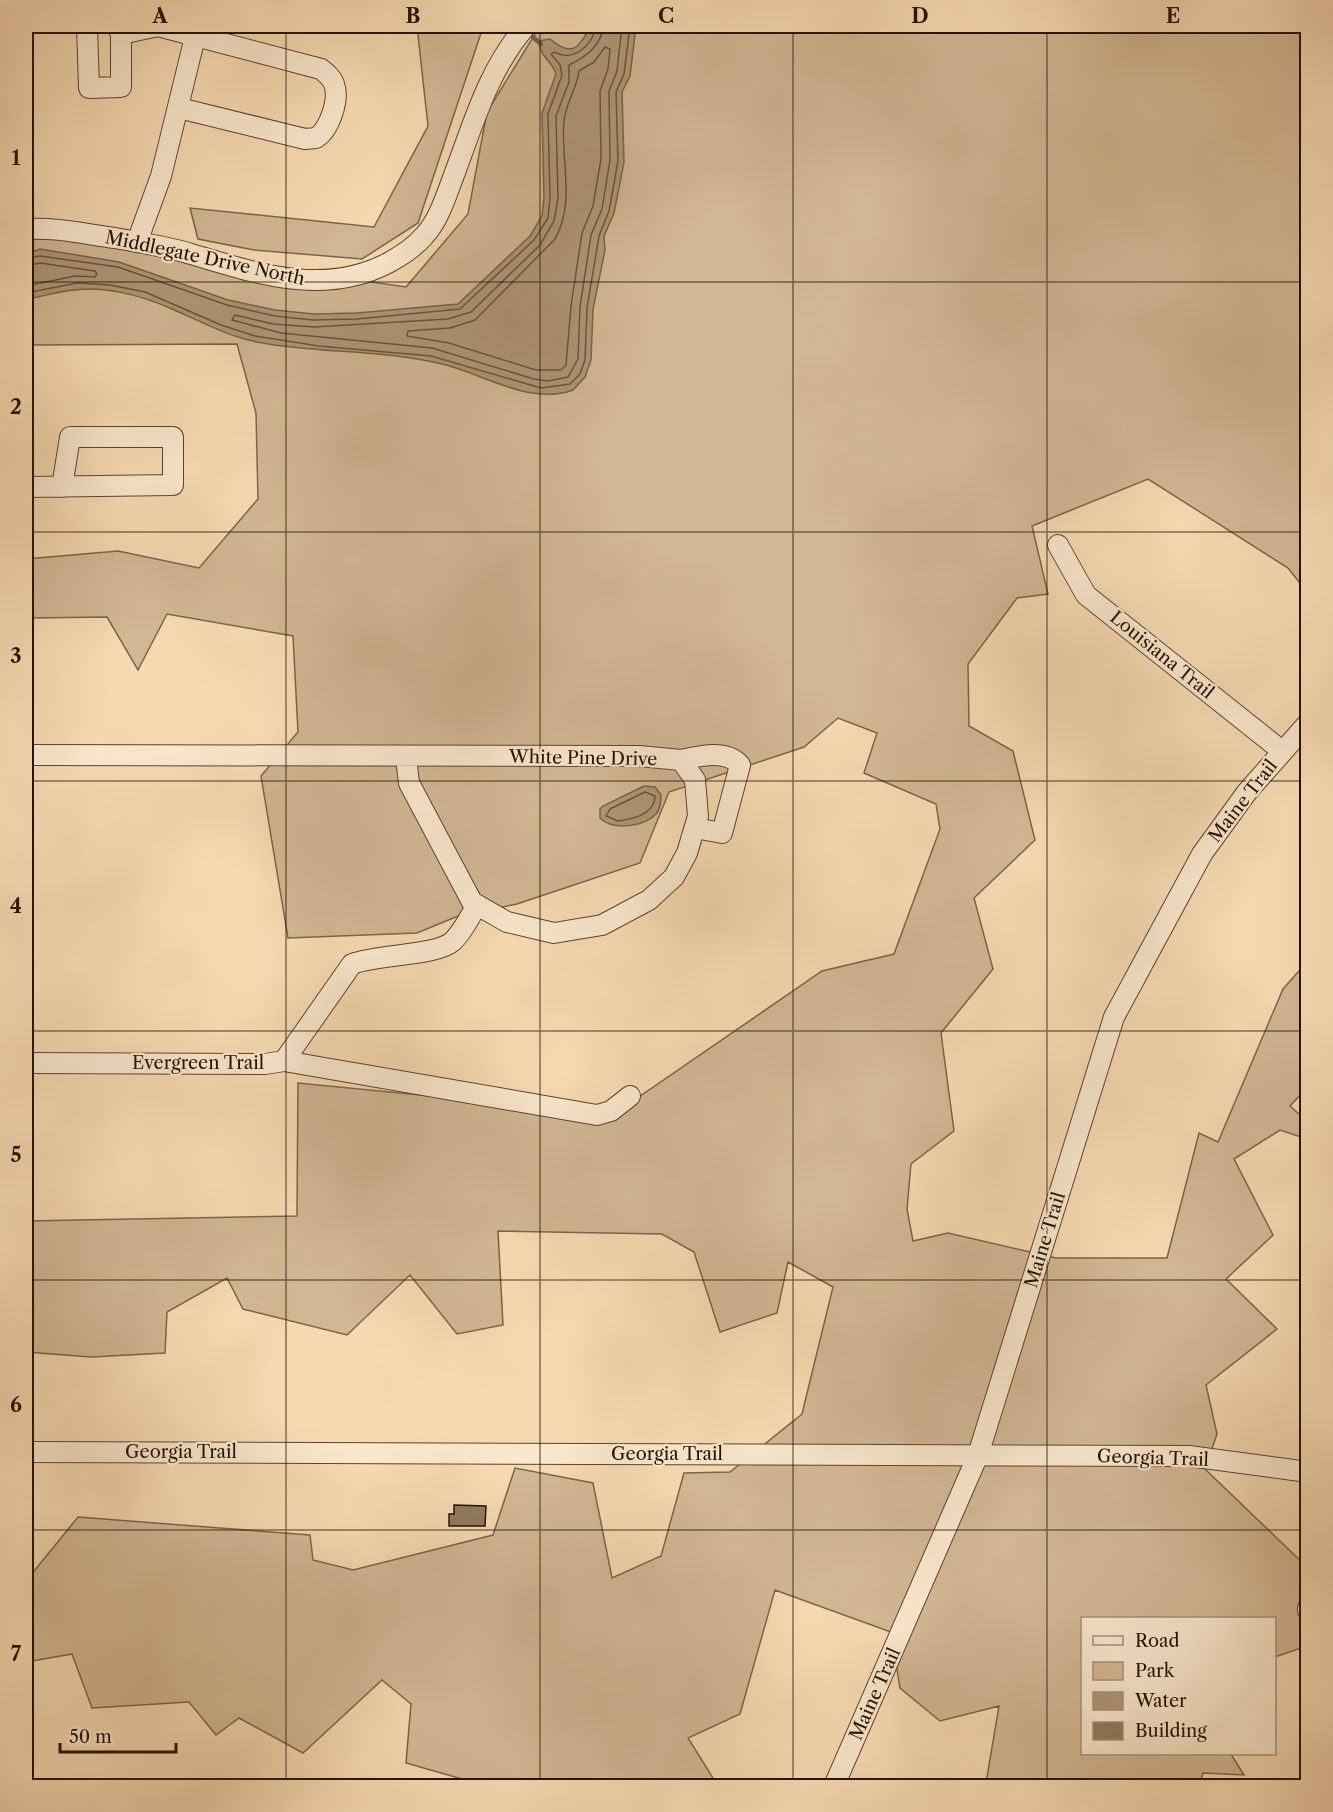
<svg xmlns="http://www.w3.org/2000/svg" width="1333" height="1812" font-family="'Libre Caslon Text',serif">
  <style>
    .green { fill: #d2b794; stroke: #7a644c; stroke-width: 1.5 }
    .water { fill: #ae9577; stroke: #766149; stroke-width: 1.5 }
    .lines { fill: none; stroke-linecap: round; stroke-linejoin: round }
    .shore { stroke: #68543e; stroke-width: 1.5 }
    .stream { stroke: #766149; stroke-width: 4.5 }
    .building { fill: #91795e; stroke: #231205; stroke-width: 1.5 }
    .minor-casing { stroke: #584430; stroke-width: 22 }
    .minor { stroke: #f9e6cc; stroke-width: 20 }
    .grid { fill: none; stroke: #231205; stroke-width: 1.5; stroke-opacity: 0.55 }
    .labels { text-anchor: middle; stroke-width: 4.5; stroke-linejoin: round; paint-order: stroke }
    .street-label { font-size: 18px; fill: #231205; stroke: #f9e6cc }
    .neatline { fill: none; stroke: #231205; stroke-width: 2 }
    .grid-label { font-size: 20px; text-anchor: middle; font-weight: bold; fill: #231205 }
  </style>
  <rect width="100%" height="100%" fill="#f6d9b1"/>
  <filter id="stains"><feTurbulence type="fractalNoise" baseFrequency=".00333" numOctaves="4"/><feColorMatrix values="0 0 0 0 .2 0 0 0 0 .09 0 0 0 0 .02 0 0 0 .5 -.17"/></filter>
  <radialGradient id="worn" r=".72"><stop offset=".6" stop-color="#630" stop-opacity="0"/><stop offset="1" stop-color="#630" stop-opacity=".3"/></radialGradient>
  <g class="green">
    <polygon points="417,26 486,26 481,33 418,223 362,259 254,250 198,239 190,208 374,227 428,126"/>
    <polygon points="540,26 1307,26 1307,592 1288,568 1148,479 1032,526 1048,594 1017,598 968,664 969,726 1013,751 1035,840 974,898 993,969 941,1033 954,1131 911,1164 907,1209 913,1241 948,1233 1056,1258 1167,1258 1199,1133 1218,1142 1283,989 1307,962 1307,1088 1290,1106 1307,1121 1307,1139 1280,1130 1234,1159 1273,1235 1226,1279 1277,1329 1206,1385 1217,1434 1205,1469 1307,1567 1307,1646 1275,1657 1274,1618 1082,1618 1082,1754 1231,1754 1244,1775 1203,1773 1199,1786 991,1786 986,1783 999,1706 940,1721 900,1688 891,1632 775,1590 740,1714 688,1738 718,1786 467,1786 469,1781 406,1763 411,1704 382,1680 303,1753 239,1718 216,1735 189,1702 92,1708 72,1654 26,1662 26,1581 78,1517 310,1535 313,1560 353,1570 493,1535 515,1468 593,1483 612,1578 661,1556 684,1473 730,1472 802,1414 833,1287 788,1262 777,1313 720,1332 694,1252 662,1234 498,1231 503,1325 457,1334 410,1275 347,1335 243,1309 227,1278 167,1312 165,1353 91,1357 26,1352 26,1221 297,1216 298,1083 614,1114 822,971 894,954 940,829 936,804 864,773 877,733 838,718 804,747 669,792 640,863 517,904 458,916 417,933 288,938 261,776 298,732 293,636 167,614 138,670 107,617 26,618 26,559 118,551 199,568 258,499 256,413 237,344 26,345 26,237 39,233 406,287 468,214 487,112"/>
  </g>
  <g class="water">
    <path d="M591 26H636L630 76 622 92 624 162 614 213 604 236 605 250 593 309 591 360 585 377 573 390C530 406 484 374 442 364 381 349 318 354 257 342 227 336 200 321 172 309 143 296 106 286 75 290 58 291 42 297 26 299V254L40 249 119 262 228 300 275 310 314 314 357 313 458 304 530 236 542 216 544 198 542 113 556 74C553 61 539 57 539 41L550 39C573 58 578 48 591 26Z"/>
    <path d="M644 786 655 787 661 795C661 801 661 807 657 813 645 827 613 831 600 818V809L603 806Z"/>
  </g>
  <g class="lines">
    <g class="shore">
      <path d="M603 26C602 46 585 57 569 65V82L556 116 558 199 554 221 540 245 471 312 448 319 314 327 273 324 235 315 232 320 281 333 432 348 534 379 548 381 568 377 578 359 580 307 591 235 602 209 610 160 609 91 617 71 622 26"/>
      <path d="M605 47 610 49 608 69 600 91 601 159 593 206 582 233 571 306 566 365 561 370H536L449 343 407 336 408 331 450 328 475 320 555 239C576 202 560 160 564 120 566 103 577 88 579 71L594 62Z"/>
      <path d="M26 258 40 256 118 267 227 305 275 316 313 320 357 319 460 309 534 240 548 218 550 198 548 114 562 75 560 65 551 54 554 52C573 63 593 45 596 26"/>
      <polyline points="26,266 40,263 95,271 97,274 95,277 75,276 26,286"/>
      <polyline points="26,293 77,283 110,285 145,292 221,325 255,336 319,346 431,356 541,388 570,384 580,374 585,360 587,308 599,236 609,211 618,161 616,92 624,74 630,26"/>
      <path d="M645 792 655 796C655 814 634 819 618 821L606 816 610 809Z"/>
    </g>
    <polyline class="stream" points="527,32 541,44"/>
  </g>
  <polygon class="building" points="454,1505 486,1506 485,1526 449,1526 449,1514 454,1514"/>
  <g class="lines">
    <g class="minor-casing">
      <g id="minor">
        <polyline points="87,26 89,88 121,87 121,34 117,26"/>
        <path d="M121 34 158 26 321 69C327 74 332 78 334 84 340 100 329 130 316 138L305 139 179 108"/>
        <path d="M26 229C56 227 85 234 115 238 141 243 166 246 191 254 256 273 323 297 388 263 401 256 414 248 424 236 439 220 446 196 454 175 474 122 488 70 526 26"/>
        <polyline points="137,242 161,176 195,37"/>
        <polyline points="26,487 173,485 173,437 70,437 62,487"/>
        <polyline points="1058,545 1086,595 1282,751"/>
        <polyline points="26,755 639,756 681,760 695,780 698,816 687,853 674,877 649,900 602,925 554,933 507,922 472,902 409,783 406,758"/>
        <path d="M681 760C699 756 726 749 740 765L722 833 695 828"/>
        <polyline points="284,1061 597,1115 611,1111 630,1096"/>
        <path d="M26 1063 265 1064 284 1061 352 964C378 954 437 956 453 941 463 932 470 916 477 905"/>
        <polyline points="26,1452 1189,1456 1308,1472"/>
        <polyline points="1308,1608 1308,1611"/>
        <polyline points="834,1786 978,1455 1114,1017 1202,854 1247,792 1308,723"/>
      </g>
    </g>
    <use href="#minor" class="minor"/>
  </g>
  <path class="grid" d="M286 26V1786M540 26V1786M793 26V1786M1047 26V1786M26 282H1308M26 532H1308M26 781H1308M26 1031H1308M26 1280H1308M26 1530H1308"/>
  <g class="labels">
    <g class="street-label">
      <text transform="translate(205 258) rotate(12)" y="6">Middlegate Drive North</text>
      <text transform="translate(1162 655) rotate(39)" y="6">Louisiana Trail</text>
      <text transform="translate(583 758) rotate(1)" y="6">White Pine Drive</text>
      <text transform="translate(1243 801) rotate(-52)" y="6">Maine Trail</text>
      <text x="198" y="1069">Evergreen Trail</text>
      <text transform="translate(1045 1240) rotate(-73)" y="6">Maine Trail</text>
      <text x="181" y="1458">Georgia Trail</text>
      <text x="667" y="1460">Georgia Trail</text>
      <text transform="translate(1153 1458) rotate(2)" y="6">Georgia Trail</text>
      <text transform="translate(875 1694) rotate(-66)" y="6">Maine Trail</text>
    </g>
  </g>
  <rect width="1333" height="1812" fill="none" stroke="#f6d9b1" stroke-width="66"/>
  <rect x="1081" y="1617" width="195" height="138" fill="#f9e6cc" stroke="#a3917c" stroke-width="1.5"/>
  <rect x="1093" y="1636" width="30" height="9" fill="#f9e6cc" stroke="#a3917c" stroke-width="1.5"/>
  <text x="1135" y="1647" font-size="18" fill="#231205">Road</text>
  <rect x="1093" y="1662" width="30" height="18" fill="#d2b794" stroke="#a3917c" stroke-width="1.5"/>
  <text x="1135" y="1677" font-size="18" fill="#231205">Park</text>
  <rect x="1093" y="1692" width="30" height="18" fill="#ae9577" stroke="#a3917c" stroke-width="1.5"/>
  <text x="1135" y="1707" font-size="18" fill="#231205">Water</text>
  <rect x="1093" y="1722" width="30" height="18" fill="#91795e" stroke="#a3917c" stroke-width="1.5"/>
  <text x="1135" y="1737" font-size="18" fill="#231205">Building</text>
  <path d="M60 1743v9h116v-9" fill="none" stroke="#231205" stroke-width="3"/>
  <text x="69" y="1743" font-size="18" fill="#231205" stroke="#f9e6cc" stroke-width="4.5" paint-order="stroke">50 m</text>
  <rect x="33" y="33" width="1267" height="1746" class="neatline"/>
  <g class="grid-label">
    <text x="160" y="23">A</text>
    <text x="413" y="23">B</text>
    <text x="666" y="23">C</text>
    <text x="920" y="23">D</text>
    <text x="1173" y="23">E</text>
    <text x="16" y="165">1</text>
    <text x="16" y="414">2</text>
    <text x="16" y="663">3</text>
    <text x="16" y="913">4</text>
    <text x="16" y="1162">5</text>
    <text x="16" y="1412">6</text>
    <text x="16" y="1661">7</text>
  </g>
  <rect width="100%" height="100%" filter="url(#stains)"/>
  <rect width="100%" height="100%" fill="url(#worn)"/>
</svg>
